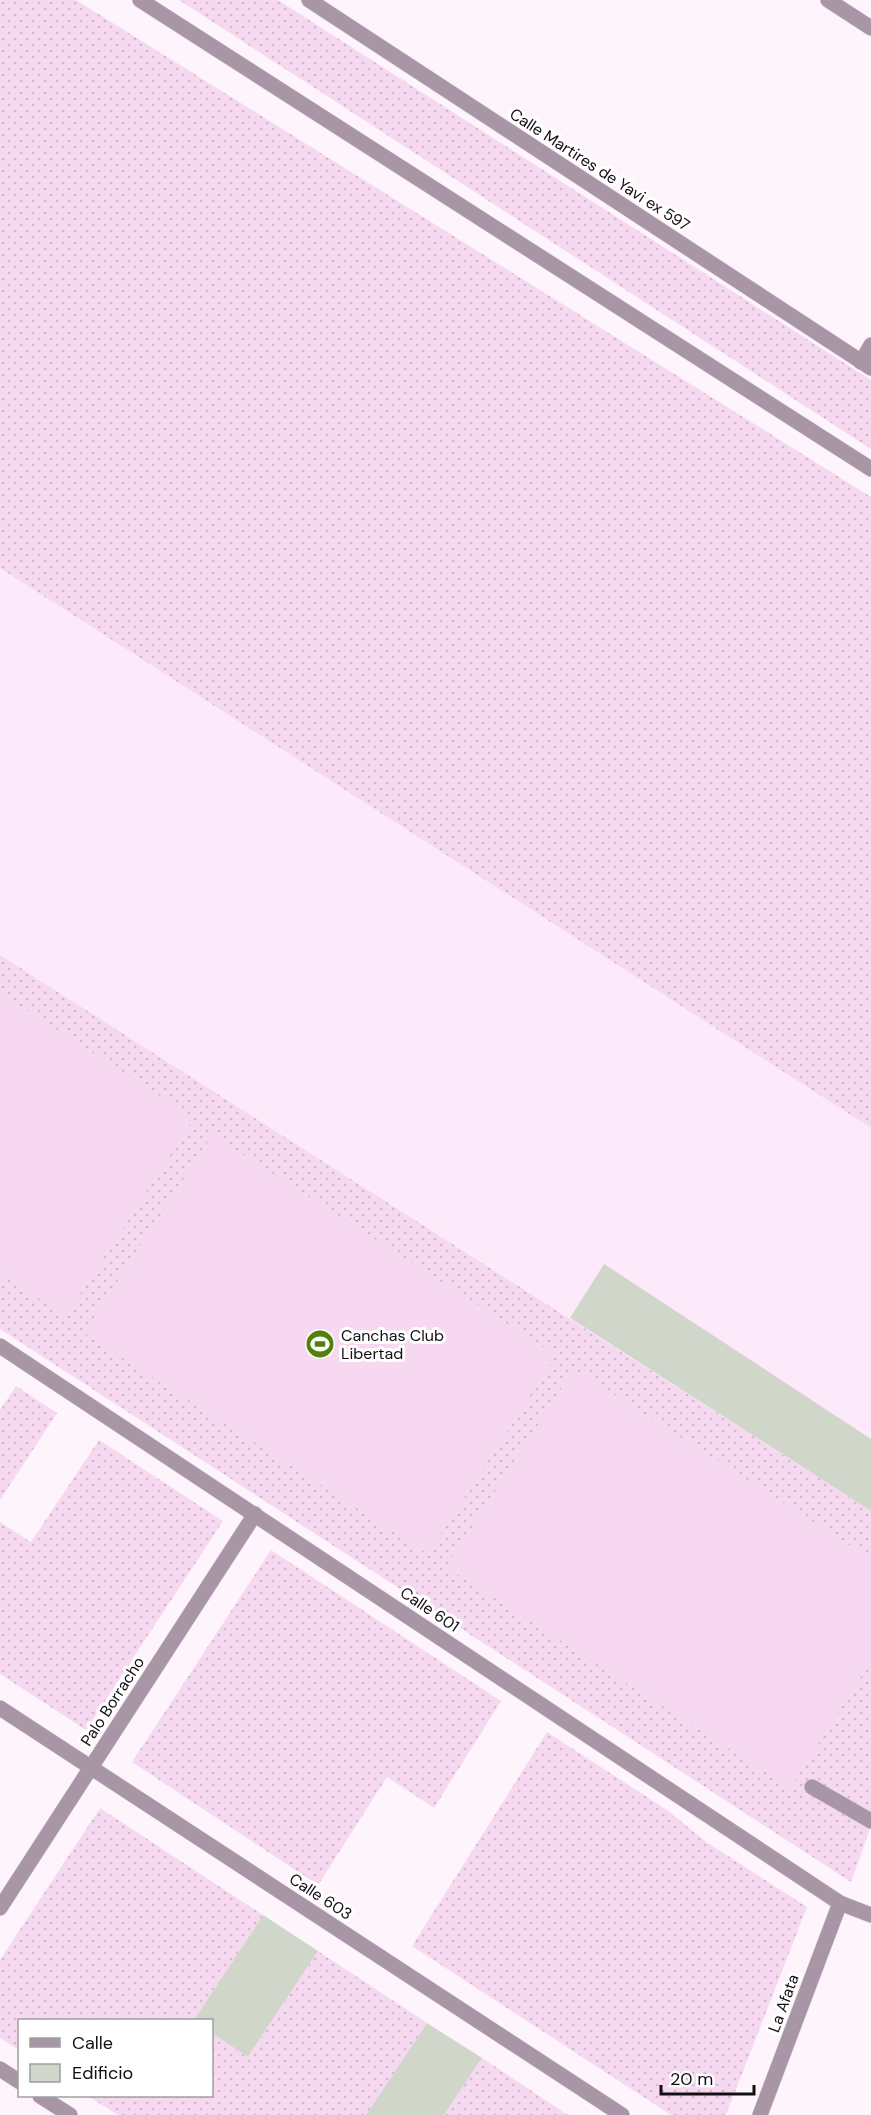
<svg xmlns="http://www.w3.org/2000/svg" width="871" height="2115" font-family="'DM Sans',sans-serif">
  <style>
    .built { fill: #fce9f9 }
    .grass { fill: url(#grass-dots) }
    .garden { fill: #f6d9f1 }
    .building { fill: #d0d7ca }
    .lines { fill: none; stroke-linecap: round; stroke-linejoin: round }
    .service-casing { stroke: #d8cfd7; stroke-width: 16 }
    .minor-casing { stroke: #d8cfd7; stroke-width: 16 }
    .service { stroke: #a895a5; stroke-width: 15 }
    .minor { stroke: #a895a5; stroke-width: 15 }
    .labels { text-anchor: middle; stroke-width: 6; stroke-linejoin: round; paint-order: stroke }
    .street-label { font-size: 16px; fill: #120e12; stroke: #fff }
    .poi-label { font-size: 16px; fill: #120e12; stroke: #fff; text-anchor: start }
  </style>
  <defs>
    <pattern id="grass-dots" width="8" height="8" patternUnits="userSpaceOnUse" patternTransform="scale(1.5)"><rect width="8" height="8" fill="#f6d9f1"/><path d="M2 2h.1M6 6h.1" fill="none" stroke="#d2b9ce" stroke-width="1.8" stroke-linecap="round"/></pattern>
  </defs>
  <rect width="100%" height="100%" fill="#fef4fc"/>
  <polygon class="built" points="0,568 871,1128 871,1439 604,1265 570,1318 0,955"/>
  <g class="grass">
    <polygon points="0,0 76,0 871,497 871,1128 0,568"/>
    <polygon points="179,0 278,0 871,380 871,449"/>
    <polygon points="0,955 871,1511 871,1826 851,1882 0,1329"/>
    <polygon points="16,1386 57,1413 0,1500 0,1410"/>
    <polygon points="99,1440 223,1521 86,1730 0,1674 0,1522 31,1542"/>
    <polygon points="271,1550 501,1701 434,1808 387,1777 318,1885 132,1762"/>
    <polygon points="547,1732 667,1810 705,1841 807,1907 726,2115 671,2115 412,1946"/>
    <polygon points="100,1808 263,1915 194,2020 20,2020 19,2050 0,2038 0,1960"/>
    <polygon points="318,1951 427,2023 366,2115 118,2115 88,2096 212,2096 212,2033 249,2056"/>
    <polygon points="482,2058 568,2115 444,2115"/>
  </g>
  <g class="garden">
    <polygon points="0,993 194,1118 66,1316 0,1274"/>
    <polygon points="212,1135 556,1355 428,1554 84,1333"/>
    <polygon points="574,1369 871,1559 871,1661 790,1788 446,1567"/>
  </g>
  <g class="building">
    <polygon points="604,1264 871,1439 871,1511 570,1318"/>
    <polygon points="263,1915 318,1951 248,2057 212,2033 212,2020 194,2020"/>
    <polygon points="427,2023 482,2058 444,2115 366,2115"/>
  </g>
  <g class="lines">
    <g class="service-casing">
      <polyline id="service" points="812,1787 871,1821"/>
    </g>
    <g class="minor-casing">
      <g id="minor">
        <polyline points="140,0 871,469"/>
        <polyline points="309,0 871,368"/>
        <polyline points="828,0 871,28"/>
        <polyline points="861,362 871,345"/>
        <polyline points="0,1346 840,1903 871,1915"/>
        <polyline points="0,1708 622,2115"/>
        <polyline points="0,1908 255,1514"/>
        <polyline points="0,2069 20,2082"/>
        <polyline points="40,2096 70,2115"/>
        <polyline points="760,2115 840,1903"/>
      </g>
    </g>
    <use href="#service" class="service"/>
    <use href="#minor" class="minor"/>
  </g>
  <defs>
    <g id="stadium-disc" transform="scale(1.5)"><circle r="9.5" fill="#51800b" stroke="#fff"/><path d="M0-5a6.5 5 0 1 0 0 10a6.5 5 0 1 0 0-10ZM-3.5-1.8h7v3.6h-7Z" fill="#fff"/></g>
  </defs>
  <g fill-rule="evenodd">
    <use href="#stadium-disc" x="320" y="1344"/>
  </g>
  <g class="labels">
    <g class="street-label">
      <text transform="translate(600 169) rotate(33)" y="6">Calle Martires de Yavi ex 597</text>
      <text transform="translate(430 1609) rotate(34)" y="6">Calle 601</text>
      <text transform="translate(112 1701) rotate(-57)" y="6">Palo Borracho</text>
      <text transform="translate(321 1896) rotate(33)" y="6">Calle 603</text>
      <text transform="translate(783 2003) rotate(-70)" y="6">La Afata</text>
    </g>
    <g class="poi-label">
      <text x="341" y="1341">Canchas Club<tspan x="341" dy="18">Libertad</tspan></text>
    </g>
  </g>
  <rect x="18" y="2019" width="195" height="78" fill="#ffffff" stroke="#a09fa0" stroke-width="1.5"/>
  <rect x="30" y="2038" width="30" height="9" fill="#a895a5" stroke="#a09fa0" stroke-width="1.5"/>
  <text x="72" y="2049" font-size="18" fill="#120e12">Calle</text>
  <rect x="30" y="2064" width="30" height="18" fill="#d0d7ca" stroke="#a09fa0" stroke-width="1.5"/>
  <text x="72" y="2079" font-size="18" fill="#120e12">Edificio</text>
  <path d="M661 2085v9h93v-9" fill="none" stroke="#120e12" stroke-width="3"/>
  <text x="670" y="2085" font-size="18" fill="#120e12" stroke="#ffffff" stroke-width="4.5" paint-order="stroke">20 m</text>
</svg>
